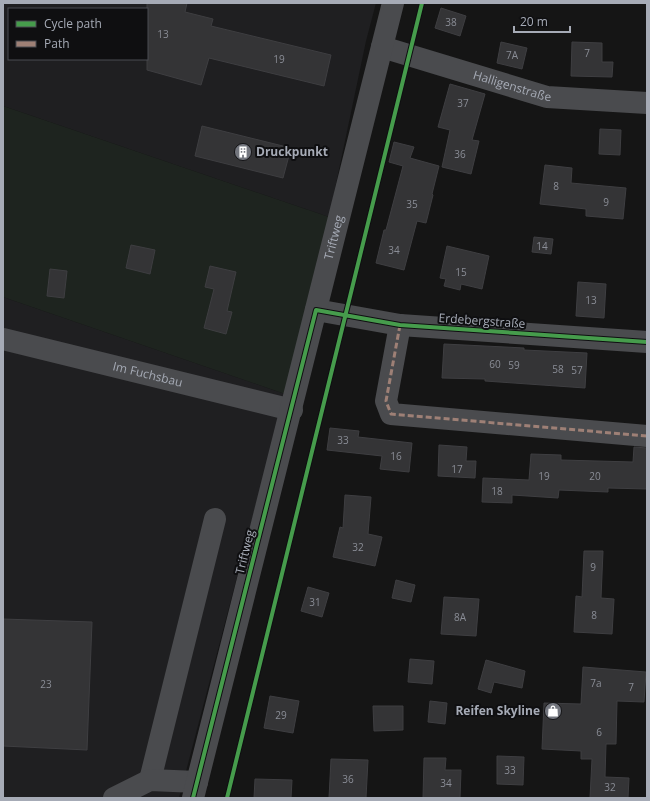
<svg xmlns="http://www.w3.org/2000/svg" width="650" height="801" font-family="'Open Sans',sans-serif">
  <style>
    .built { fill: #1f1f21; fill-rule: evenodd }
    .green { fill: #1e241f }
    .building { fill: #343436; stroke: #3e3e41 }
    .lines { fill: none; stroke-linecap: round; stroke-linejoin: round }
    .minor { stroke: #4a4b4e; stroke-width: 22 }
    .quiet { stroke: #9e8076; stroke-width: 3; stroke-dasharray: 6 3; stroke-linecap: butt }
    .cycleway-casing { stroke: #0f0f11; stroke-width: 6 }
    .cycleway { stroke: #469c4c; stroke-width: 4 }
    .labels { text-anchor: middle; stroke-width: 4; stroke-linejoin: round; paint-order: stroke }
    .number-label { font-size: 10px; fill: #8a8d96 }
    .street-label { font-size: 12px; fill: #a6abb6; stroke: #0f0f11 }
    .poi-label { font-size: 12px; font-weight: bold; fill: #a6abb6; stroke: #0f0f11; text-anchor: start }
  </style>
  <rect width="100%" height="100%" fill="#151515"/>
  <g class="built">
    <path d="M3 3H376L366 41 329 217 3 106ZM9 9H147V59H9Z"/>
    <polygon points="3,297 285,394 179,798 3,798"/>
  </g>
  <polygon class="green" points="3,106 329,217 285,394 3,297"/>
  <g class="building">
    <polygon points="147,3 187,3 185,12 213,19 211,26 331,55 324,86 209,58 201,85 147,70"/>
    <polygon points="441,8 466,16 460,36 435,28"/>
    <polygon points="501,42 527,48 522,69 497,63"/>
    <polygon points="572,42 602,43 602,62 613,62 612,77 571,76"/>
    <polygon points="450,84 485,94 472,140 479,141 471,174 442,167 450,130 438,127"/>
    <polygon points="202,126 291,148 283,178 195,156"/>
    <polygon points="600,129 621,130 620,155 599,154"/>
    <polygon points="394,142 414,147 410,158 439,166 432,194 433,195 426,223 417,221 404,270 376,263 384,230 386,230 403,166 389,162"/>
    <polygon points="545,165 572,168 571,183 626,188 623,219 586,216 586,209 540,204"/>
    <polygon points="534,237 553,239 551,254 532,252"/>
    <polygon points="131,245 155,250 150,274 126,268"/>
    <polygon points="447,246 489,256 482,289 461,284 460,290 444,286 446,279 440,278"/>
    <polygon points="210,266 236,272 227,311 232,312 226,334 204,328 214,289 205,287"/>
    <polygon points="50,269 67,271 64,298 47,296"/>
    <polygon points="578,282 606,284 604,318 576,316"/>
    <polygon points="444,344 505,347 524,348 524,350 587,353 585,388 485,381 485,379 442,378"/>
    <polygon points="330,428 359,431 358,437 412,443 409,472 380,469 382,456 327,450"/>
    <polygon points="439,445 467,447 466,461 476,461 475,478 438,476"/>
    <polygon points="634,447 647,448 647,489 608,488 608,492 559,490 558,498 512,495 512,503 482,502 483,478 529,480 531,454 561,455 561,460 633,462"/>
    <polygon points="345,495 371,497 368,534 382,537 375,566 333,557 340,527 343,528"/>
    <polygon points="584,551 603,551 601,598 614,599 612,634 574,632 576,596 582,597"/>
    <polygon points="396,580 415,585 411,602 392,598"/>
    <polygon points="308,587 329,593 322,617 301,611"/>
    <polygon points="444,597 479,599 476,636 441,634"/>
    <polygon points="3,619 92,622 87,750 3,746"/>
    <polygon points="410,659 434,661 432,684 408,682"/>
    <polygon points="486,660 525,671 522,688 494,682 491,693 478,689"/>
    <polygon points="583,667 646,672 644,702 617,701 616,744 606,744 605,777 629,778 628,798 590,798 592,759 581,759 581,751 542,749 544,703 581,704"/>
    <polygon points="270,696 299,701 293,733 264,728"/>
    <polygon points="430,701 447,703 445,724 428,722"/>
    <polygon points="373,706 403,706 403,730 374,731"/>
    <polygon points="497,756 524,757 523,785 497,784"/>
    <polygon points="424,758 446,758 445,770 461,770 460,798 423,798"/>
    <polygon points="331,759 368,760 366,798 329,798"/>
    <polygon points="255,779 292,780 291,798 254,798"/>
  </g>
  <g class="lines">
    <g class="minor">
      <path id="s1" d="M382 47 547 97 647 103"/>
      <polyline points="316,310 400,325 647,342"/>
      <polyline points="400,325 386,401 391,414 647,436"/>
      <path id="s2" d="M3 339 292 410"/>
      <polyline points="150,780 215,519"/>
      <polyline points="114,798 150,780 197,782"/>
      <path id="s3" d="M193 798 393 3"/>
    </g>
    <polyline class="quiet" points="400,325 386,401 391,414 647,436"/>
    <g class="cycleway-casing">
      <g id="cycleway">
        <polyline points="193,798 316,310 400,325 647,342"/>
        <polyline points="227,798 422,3"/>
      </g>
    </g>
    <use href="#cycleway" class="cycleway"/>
  </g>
  <defs>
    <g id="building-disc" transform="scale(0.9)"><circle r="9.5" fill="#73767e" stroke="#0f0f11"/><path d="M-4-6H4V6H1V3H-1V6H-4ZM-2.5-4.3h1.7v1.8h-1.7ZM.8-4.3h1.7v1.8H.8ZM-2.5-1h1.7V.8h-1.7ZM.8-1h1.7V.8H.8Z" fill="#fff"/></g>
    <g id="shop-disc" transform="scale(0.9)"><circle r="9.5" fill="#73767e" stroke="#0f0f11"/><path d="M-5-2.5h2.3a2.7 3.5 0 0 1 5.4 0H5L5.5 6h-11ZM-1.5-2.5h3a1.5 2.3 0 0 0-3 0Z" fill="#fff"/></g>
  </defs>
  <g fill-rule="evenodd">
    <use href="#building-disc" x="243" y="152"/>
    <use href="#shop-disc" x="553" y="711"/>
  </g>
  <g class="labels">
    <g class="number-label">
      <text x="451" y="26">38</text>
      <text x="163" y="38">13</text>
      <text x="587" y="57">7</text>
      <text x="512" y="59">7A</text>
      <text x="279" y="63">19</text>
      <text x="463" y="107">37</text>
      <text x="460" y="158">36</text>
      <text x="556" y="190">8</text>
      <text x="606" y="206">9</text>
      <text x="412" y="208">35</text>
      <text x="542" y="250">14</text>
      <text x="394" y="254">34</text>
      <text x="461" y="276">15</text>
      <text x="591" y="304">13</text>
      <text x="495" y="368">60</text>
      <text x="514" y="369">59</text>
      <text x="558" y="373">58</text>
      <text x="577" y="374">57</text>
      <text x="343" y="444">33</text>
      <text x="396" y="460">16</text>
      <text x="457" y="473">17</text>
      <text x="544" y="480">19</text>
      <text x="595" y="480">20</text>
      <text x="497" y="495">18</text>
      <text x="358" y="551">32</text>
      <text x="593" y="571">9</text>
      <text x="315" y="606">31</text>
      <text x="594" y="619">8</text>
      <text x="460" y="621">8A</text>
      <text x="596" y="687">7a</text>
      <text x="46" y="688">23</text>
      <text x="631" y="691">7</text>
      <text x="281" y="719">29</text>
      <text x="599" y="736">6</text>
      <text x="510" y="774">33</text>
      <text x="348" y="783">36</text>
      <text x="446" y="787">34</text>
      <text x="610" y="791">32</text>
    </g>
    <g class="street-label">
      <text dy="4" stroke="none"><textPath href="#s1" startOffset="136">Halligenstraße</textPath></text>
      <text dy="4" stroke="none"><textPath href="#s3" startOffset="578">Triftweg</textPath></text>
      <text transform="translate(482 321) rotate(4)" y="4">Erdebergstraße</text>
      <text dy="4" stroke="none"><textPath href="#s2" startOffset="149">Im Fuchsbau</textPath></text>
      <text transform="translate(245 552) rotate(-76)" y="4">Triftweg</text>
    </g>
    <g class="poi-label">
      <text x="256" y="156">Druckpunkt</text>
      <text x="540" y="715" text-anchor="end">Reifen Skyline</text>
    </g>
  </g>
  <rect width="650" height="801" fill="none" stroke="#a6abb6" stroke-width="8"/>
  <rect x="8" y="8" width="140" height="52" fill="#0f0f11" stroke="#4b4d53"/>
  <rect x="16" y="21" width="20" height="6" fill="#469c4c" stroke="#4b4d53"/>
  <text x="44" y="28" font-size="12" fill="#a6abb6">Cycle path</text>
  <rect x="16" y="41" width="20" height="6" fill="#9e8076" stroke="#4b4d53"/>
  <text x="44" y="48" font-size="12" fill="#a6abb6">Path</text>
  <path d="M514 26v6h56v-6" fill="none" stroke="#a6abb6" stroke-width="2"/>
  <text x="520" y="26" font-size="12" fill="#a6abb6" stroke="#0f0f11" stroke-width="3" paint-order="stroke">20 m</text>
</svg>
